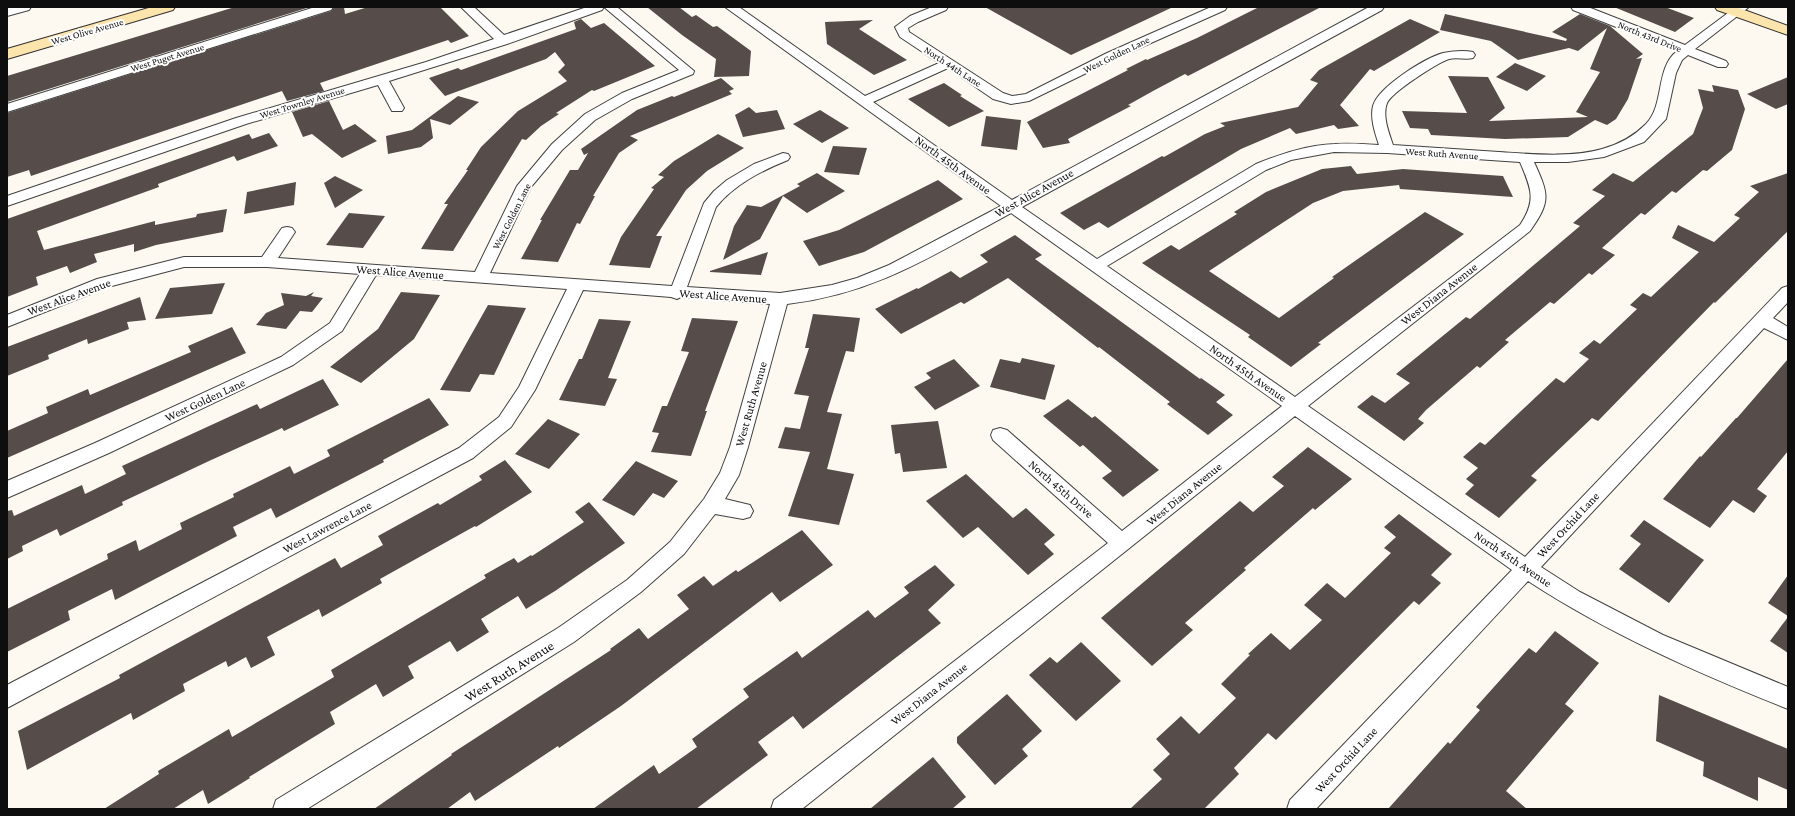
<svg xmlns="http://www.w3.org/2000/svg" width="1795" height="816" font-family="'Crimson Pro',serif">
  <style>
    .building { fill: #564d4b }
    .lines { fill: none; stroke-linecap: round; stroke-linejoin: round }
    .street-casing { stroke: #414141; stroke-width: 2 }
    .secondary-casing { stroke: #303030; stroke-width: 2 }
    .street { fill: #fff; fill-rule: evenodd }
    .secondary { fill: #fce5ad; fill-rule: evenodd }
    .labels { text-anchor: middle; stroke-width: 4; stroke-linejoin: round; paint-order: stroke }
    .far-street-label { font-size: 10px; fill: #0e0e0e; stroke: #fff }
    .street-label { font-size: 12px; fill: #0e0e0e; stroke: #fff }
    .near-street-label { font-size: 14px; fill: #0e0e0e; stroke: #fff }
  </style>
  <rect width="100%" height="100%" fill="#fef9f0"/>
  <g class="building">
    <polygon points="235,7 310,7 7,102 7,76"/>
    <polygon points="334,7 344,7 345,14 368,7 440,7 469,36 451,43 448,40 320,83 324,91 287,101 282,91 31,176 29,170 7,177 7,113 331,11"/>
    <polygon points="647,7 679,7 692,17 696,15 713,27 717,26 751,51 749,76 714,77 716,59 682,35"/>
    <polygon points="985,7 1173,7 1071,55"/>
    <polygon points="1259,7 1321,7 1188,76 1185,74 1153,91 1128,105 1131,106 1068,139 1070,143 1043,148 1027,122 1128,70 1126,69 1146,59 1147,60 1197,38"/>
    <polygon points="1614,7 1665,7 1694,18 1675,32"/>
    <polygon points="1445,14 1566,41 1567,39 1552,32 1580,14 1610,26 1643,54 1636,59 1642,58 1628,99 1616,119 1607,125 1595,120 1568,137 1505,139 1431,135 1428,129 1410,128 1402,111 1467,113 1448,76 1488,77 1505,108 1489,121 1588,117 1576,112 1600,72 1590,69 1607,28 1578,51 1569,48 1518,60 1491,41 1440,30"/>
    <polygon points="581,19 591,28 604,23 655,66 594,91 592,90 556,113 559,114 541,126 526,140 522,139 453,251 421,249 448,204 444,204 468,170 466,170 481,147 518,111 567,81 558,72 565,65 555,52 546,59 445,96 429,78 458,68 461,70 576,29 574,22"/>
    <polygon points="1410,19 1440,32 1374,71 1370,69 1340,105 1359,126 1338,129 1334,125 1296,134 1290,128 1241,149 1108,228 1099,222 1084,230 1060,213 1162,156 1164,157 1205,134 1225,126 1220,123 1298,107 1318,83 1310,80 1319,70"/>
    <polygon points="873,20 859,29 907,60 874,75 827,44 825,22"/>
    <polygon points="1515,63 1546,76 1527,91 1496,77"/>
    <polygon points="1788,77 1788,104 1776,109 1747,94"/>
    <polygon points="721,78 734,89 729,91 732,94 630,136 638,140 619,153 593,196 595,196 580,224 577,223 558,262 521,259 542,220 540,220 570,170 578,170 588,153 584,155 581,149 637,110 672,96 674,97"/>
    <polygon points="944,83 962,95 960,96 984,111 949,127 908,99"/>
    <polygon points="1712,85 1738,90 1745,109 1732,150 1707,171 1703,170 1676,193 1672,191 1645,215 1641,213 1602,248 1615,255 1592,275 1589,273 1554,304 1550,302 1505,340 1509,342 1480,368 1477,366 1426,410 1418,419 1424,423 1404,441 1357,407 1372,395 1385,403 1410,383 1396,374 1466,317 1470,319 1580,226 1573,223 1605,196 1592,190 1613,173 1633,182 1693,134 1703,108 1698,89 1714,92"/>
    <polygon points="458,96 479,102 450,125 430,119 433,138 421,147 388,154 386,136 412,130"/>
    <polygon points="329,101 343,130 355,124 377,141 342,158 312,134 303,137 292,112"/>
    <polygon points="749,107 756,113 777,110 785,129 743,137 735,115"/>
    <polygon points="820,110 849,128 822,143 793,124"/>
    <polygon points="986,116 1021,120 1017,150 981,146"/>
    <polygon points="269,133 278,146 237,161 234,156 158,184 159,187 37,231 44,250 155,221 155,225 196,217 197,214 227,209 223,232 156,245 134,252 134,244 94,254 97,262 70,273 67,266 36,277 38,285 7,297 7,219 249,134 252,139"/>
    <polygon points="718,134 744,148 707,171 686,190 656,236 662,236 650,268 609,265 621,237 654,189 651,188 664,177 658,175 674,161"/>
    <polygon points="833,146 867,148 859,175 824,172"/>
    <polygon points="1351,166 1357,174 1403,169 1503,176 1513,197 1400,189 1399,185 1343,191 1313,203 1209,271 1279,318 1334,278 1332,277 1425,212 1464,234 1318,343 1321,344 1291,367 1248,337 1250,335 1142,263 1171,245 1179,250 1237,214 1234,212 1266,192 1322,169"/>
    <polygon points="817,173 845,191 807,213 783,196 760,239 723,260 734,226 747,205 761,207 800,186 797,184"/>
    <polygon points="1788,173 1788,231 1715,303 1714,302 1598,421 1592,418 1531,476 1537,480 1499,518 1465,494 1474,485 1466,479 1478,468 1463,457 1480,442 1485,445 1556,378 1564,383 1589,359 1579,353 1594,340 1600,344 1637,309 1630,305 1643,293 1651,297 1699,252 1672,238 1678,225 1714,242 1740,218 1734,215 1759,192 1750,186"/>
    <polygon points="335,176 363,190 335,208 324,183"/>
    <polygon points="938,180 963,199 864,252 819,266 803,241 839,230"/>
    <polygon points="296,182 294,205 244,214 247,192"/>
    <polygon points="349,213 385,216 363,248 326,245"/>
    <polygon points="1015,235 1042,255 1035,259 1200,379 1201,378 1225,395 1216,402 1233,415 1208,435 1167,404 1170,402 1099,347 1098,348 1008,278 964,304 961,302 901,334 875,309 917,288 918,289 951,271 960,278 988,262 980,255"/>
    <polygon points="768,252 761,275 710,272 710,271"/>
    <polygon points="225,283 212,314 155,319 170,288"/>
    <polygon points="314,292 311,296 323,298 312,312 300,311 286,329 256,325 266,313 284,305 281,293 306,296"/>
    <polygon points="401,292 440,295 414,339 361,383 330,367 378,329"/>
    <polygon points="140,297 146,320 127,322 129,329 88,344 87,339 48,355 49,359 7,376 7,347"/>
    <polygon points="488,305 526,308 494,375 480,374 470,392 440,390"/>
    <polygon points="813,314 860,318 854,352 846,351 827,412 842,414 827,469 854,474 839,525 788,516 810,452 778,448 785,427 800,429 809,396 794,394 809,348 805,348"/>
    <polygon points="692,318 738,321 705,411 707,411 691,456 651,452 659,433 652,432 662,406 667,406 689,352 681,351"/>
    <polygon points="599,319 631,321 608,378 617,379 605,406 559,400 579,359 582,359"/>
    <polygon points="232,327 246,353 7,458 7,431 48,413 46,407 88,389 90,395 191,352 188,346"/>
    <polygon points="1022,358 1055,365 1045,400 990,387 1000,359 1020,363"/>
    <polygon points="954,359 980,386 935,410 914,387 931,378 926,373"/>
    <polygon points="1788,359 1788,451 1757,489 1767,496 1754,513 1733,500 1710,528 1663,499 1700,456 1701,457 1736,418 1737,418"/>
    <polygon points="323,379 339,405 284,431 282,428 209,461 122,502 123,505 60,536 57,529 22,546 23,551 7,559 7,511 12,510 14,516 82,485 85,494 126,474 122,466 257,404 260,409"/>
    <polygon points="429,398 449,425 383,460 384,462 276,518 271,508 233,527 237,536 115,600 112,589 68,611 70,620 7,652 7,609 108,559 107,554 136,540 139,551 182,529 180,523 234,497 233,494 290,466 294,474 330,456 327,450"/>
    <polygon points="1068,399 1092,418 1095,416 1159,470 1123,497 1102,478 1112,471 1083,445 1080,447 1043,416"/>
    <polygon points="548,419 580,434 549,469 515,454"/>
    <polygon points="938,421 947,468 903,472 900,453 895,454 891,425"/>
    <polygon points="1308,447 1352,479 1315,510 1313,508 1244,568 1246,570 1185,623 1193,630 1152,666 1101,618 1240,501 1253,512 1284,486 1272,477"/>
    <polygon points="505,460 532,492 476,527 475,526 380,579 382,583 322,617 319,609 267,637 275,655 251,668 246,657 228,667 226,661 183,684 185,691 133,720 131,713 27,770 18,731 120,678 119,675 335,558 341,568 383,545 378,536 438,503 440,505 482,480 479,476"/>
    <polygon points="636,461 678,481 664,498 653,493 634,516 602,500"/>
    <polygon points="966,474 1013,518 1026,508 1055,535 1044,544 1054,554 1028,575 978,527 963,538 926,501"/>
    <polygon points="589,502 625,543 555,591 526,609 518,596 481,619 489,632 457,652 450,641 408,666 414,678 383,697 376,684 330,712 335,724 249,777 250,778 208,804 203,790 173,809 104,809 159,774 158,771 229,729 232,737 334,677 331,670 486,578 484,575 514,558 518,563 531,555 532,556 584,522 575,512"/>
    <polygon points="1399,514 1452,554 1431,575 1441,583 1419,605 1414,601 1276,740 1268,733 1234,768 1239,774 1204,809 1130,809 1162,779 1153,770 1170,754 1156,739 1181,716 1199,734 1236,698 1221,684 1250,655 1248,654 1271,633 1290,650 1322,620 1304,605 1327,583 1345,598 1391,553 1384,548 1396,537 1384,527"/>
    <polygon points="1644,520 1704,560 1669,603 1619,569 1641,544 1630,536"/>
    <polygon points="802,530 833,565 780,602 772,592 621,706 559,748 558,746 475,801 470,792 447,809 374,809 452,755 451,754 611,650 610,649 639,628 648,639 689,609 677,595 704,576 713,586 736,570 738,572"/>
    <polygon points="935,565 955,585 928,610 941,623 803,729 793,716 758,742 768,755 696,809 593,809 654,765 659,774 697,747 692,739 749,697 743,689 797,651 802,658 868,610 875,618 909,593 904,587"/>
    <polygon points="1788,575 1788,616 1768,603"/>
    <polygon points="1788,617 1788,653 1770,641"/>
    <polygon points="1555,631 1599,663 1565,704 1574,711 1506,791 1527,809 1388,809 1448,742 1450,744 1480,710 1476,707 1529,648 1536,653"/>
    <polygon points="1081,642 1121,681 1076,721 1029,675 1050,657 1057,663"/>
    <polygon points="1007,694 1042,731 1022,749 1028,756 995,785 957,743 957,737"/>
    <polygon points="1659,695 1788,749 1788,790 1758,777 1758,801 1703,776 1704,762 1656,741"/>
    <polygon points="933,757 966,797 952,809 870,809"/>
  </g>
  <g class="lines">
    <g class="street-casing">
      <g id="street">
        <polygon points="12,7 31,7 29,10 7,16 7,8"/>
        <polygon points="315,7 333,7 331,10 7,112 7,104"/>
        <polygon points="461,7 474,7 504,35 587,7 604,7 602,10 507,44 389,81 404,108 402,111 392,111 378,85 246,124 7,206 7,196 236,118 426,62 494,39"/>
        <path d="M604 7H617L694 71 693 74 632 99 595 120 562 150 531 187 490 273 672 286 704 203 714 191 727 180 754 164 783 153 788 154 790 157 788 160C761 171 735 184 716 207L687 287 780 293 832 285 857 278 889 265 1001 206 725 7H739L865 96 939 63 900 37 895 27 910 16 932 7H948L946 10 918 22 908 28 909 32 1003 93 1012 96 1026 94 1107 53 1211 7H1227L1225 10 1115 59 1029 101 1011 104 993 99 948 68 873 102 1012 200 1369 7H1384L1382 10 1022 207 1097 259 1256 164C1281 154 1307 145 1335 144 1349 143 1364 144 1379 145 1375 133 1370 118 1373 106 1378 87 1425 58 1443 53 1453 51 1464 50 1473 52L1475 55 1473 58C1466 60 1457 57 1449 59 1437 63 1392 92 1387 103 1382 116 1389 133 1393 145 1428 147 1464 150 1499 152 1531 154 1571 158 1602 149 1620 144 1633 137 1646 124 1665 105 1655 68 1677 51L1573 10 1571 7H1588L1685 45 1736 7H1749L1695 49 1726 61 1728 64 1726 67H1718L1688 55 1682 60 1676 73 1666 119 1644 142 1604 157 1568 162H1534C1549 195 1551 201 1530 231L1308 406 1525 557 1782 288 1788 286V302L1773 318 1788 327V340L1764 328 1541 567 1580 592 1663 635 1788 687V709C1698 673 1609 634 1528 581L1316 809H1287L1290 800 1512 570 1295 416 802 809H771L774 800 1108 543 993 440 991 435 993 430 1000 428 1007 430 1122 531 1282 406 1011 213C935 254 875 294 787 304L748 447 739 475 725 499 750 505 753 511 750 517 743 519 715 514 684 554 641 592 574 642 307 809H273L276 800 558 628 627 580 670 542 704 499 720 473 730 447 770 304 681 297 677 299 671 297 583 290 535 390 511 427 473 458 7 708V685L459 448 499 417 519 387 567 289 376 275 342 331 293 365 109 453 7 498V481L95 443 281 357 330 323 360 274 267 267H184L108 287 7 327V315L97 279 184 257H262L282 228 287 227 292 228 295 232 278 258 475 272 517 186 552 144 585 114 622 93 679 70ZM1334 152 1387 153 1520 162C1531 188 1537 200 1520 225L1295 397 1107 266 1266 170 1291 160Z"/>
      </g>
    </g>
    <g class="secondary-casing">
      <g id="secondary">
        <polygon points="152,7 175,7 173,10 7,59 7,49"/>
        <polygon points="1715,7 1736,7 1788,26 1788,35 1717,10"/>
      </g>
    </g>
    <use href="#street" class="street"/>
    <use href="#secondary" class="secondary"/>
  </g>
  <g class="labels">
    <g class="far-street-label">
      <text transform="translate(87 31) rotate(-16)" y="4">West Olive Avenue</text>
      <text transform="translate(1650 36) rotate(22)" y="4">North 43rd Drive</text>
      <text transform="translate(1116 54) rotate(-26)" y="4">West Golden Lane</text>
      <text transform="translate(167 57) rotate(-17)" y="4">West Puget Avenue</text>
      <text transform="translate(953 66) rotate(33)" y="4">North 44th Lane</text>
      <text transform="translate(302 102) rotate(-17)" y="4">West Townley Avenue</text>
      <text transform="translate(1442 153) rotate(4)" y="4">West Ruth Avenue</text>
      <text transform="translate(511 216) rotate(-63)" y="4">West Golden Lane</text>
    </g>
    <g class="street-label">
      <text transform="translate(953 165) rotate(36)" y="4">North 45th Avenue</text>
      <text transform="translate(1034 193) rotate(-29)" y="4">West Alice Avenue</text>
      <text transform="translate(400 272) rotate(4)" y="4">West Alice Avenue</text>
      <text transform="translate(1439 294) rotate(-38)" y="4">West Diana Avenue</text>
      <text transform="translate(723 296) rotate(4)" y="4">West Alice Avenue</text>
      <text transform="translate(69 297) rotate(-20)" y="4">West Alice Avenue</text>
      <text transform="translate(1248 373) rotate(35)" y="4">North 45th Avenue</text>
      <text transform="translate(205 400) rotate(-25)" y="4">West Golden Lane</text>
      <text transform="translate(751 404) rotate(-74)" y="4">West Ruth Avenue</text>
      <text transform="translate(1061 489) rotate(41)" y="4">North 45th Drive</text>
      <text transform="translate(1184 494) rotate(-39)" y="4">West Diana Avenue</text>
      <text transform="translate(1568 525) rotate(-47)" y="4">West Orchid Lane</text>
      <text transform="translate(327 527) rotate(-28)" y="4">West Lawrence Lane</text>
      <text transform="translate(1513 559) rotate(34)" y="4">North 45th Avenue</text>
      <text transform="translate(929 694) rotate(-38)" y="4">West Diana Avenue</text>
      <text transform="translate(1346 760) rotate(-47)" y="4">West Orchid Lane</text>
    </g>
    <g class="near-street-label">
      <text transform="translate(509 671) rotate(-32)" y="5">West Ruth Avenue</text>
    </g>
  </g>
  <rect width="1795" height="816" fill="none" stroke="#0e0e0e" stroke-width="16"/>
</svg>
